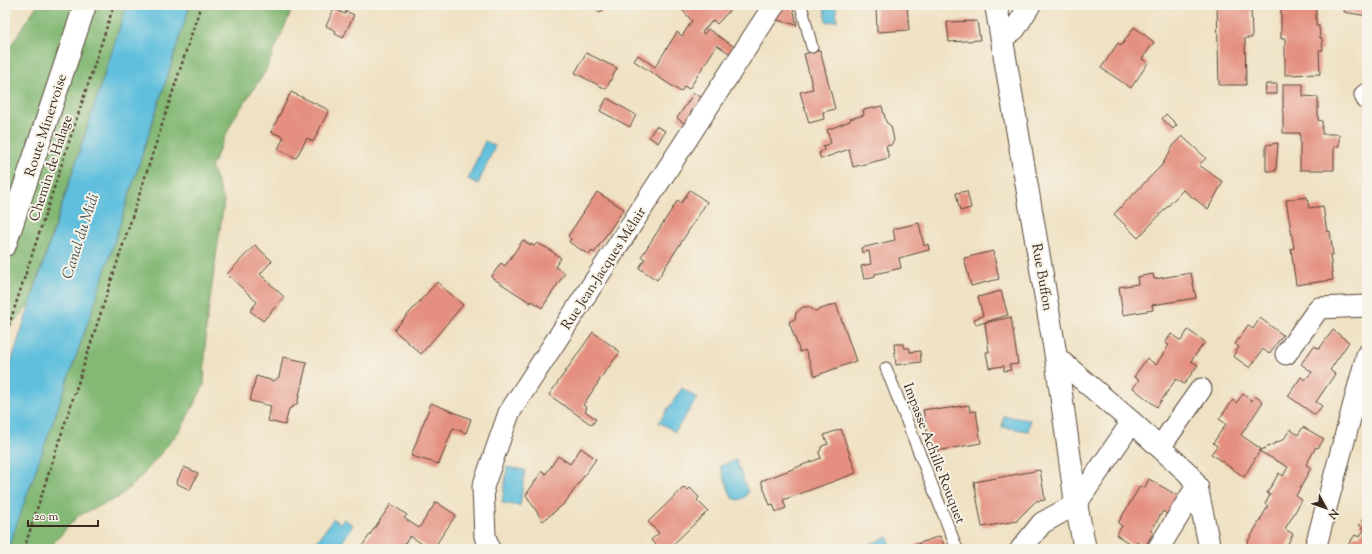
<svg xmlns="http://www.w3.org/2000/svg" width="1372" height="554" font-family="'Sorts Mill Goudy',serif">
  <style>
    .forest { fill: #83b874; stroke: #5f7149 }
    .water { fill: #5fbfdd; stroke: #4d747e }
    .building { fill: #e48f7f }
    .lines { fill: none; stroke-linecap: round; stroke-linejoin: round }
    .lane-casing { stroke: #564537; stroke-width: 13 }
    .street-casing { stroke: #564537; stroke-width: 23 }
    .secondary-casing { stroke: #564537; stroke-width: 24 }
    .path { stroke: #564537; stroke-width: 2.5; stroke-dasharray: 3 3; stroke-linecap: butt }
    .lane { stroke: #fff; stroke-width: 11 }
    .street { stroke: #fff; stroke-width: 21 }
    .secondary { stroke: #fff; stroke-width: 22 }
    .labels { text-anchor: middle; stroke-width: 4; stroke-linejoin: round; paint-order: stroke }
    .street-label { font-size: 14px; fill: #3b2a1e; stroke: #f7f3e8 }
    .water-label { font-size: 15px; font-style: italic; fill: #465757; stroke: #f7f3e8 }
  </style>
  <rect width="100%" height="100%" fill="#f7f3e8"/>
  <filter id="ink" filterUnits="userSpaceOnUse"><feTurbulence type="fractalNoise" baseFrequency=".025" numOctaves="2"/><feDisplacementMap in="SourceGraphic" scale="8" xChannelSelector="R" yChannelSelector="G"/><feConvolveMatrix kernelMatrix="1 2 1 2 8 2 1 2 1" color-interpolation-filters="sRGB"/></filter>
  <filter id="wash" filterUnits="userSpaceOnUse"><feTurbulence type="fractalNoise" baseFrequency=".012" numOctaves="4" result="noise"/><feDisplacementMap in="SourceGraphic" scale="16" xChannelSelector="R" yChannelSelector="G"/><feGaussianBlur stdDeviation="0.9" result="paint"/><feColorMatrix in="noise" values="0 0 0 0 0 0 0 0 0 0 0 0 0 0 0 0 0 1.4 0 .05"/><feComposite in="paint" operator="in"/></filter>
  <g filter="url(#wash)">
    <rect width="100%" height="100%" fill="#efe1c3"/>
    <g class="forest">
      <polygon points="37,5 127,5 29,305 5,332 5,55"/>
      <polygon points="190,5 292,5 290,14 265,72 234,118 211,167 224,201 206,327 204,385 181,429 141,477 119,497 78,516 48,549 8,549 93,308"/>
    </g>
    <g class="water">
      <polygon points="127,5 190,5 93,308 8,549 5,549 5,381"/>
      <polygon points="824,5 836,5 837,21 826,22"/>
      <polygon points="485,141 495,146 478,184 468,179"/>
      <polygon points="682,388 697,398 675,432 659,422"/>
      <polygon points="1004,416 1030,420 1028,431 1002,427"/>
      <polygon points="736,460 748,492 745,497 739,500 732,498 720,466"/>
      <polygon points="507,467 525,470 520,506 502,503"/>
      <polygon points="333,519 340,523 344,519 353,525 338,549 312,549"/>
      <polygon points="888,537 892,549 863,549 862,547"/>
    </g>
    <g id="blocks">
      <g class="building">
        <polygon points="592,5 609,5 599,13"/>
        <polygon points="678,5 735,5 717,24 713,20 702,32 704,34 708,29 739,50 735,57 717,45 689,89 684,86 681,92 634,61 638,55 655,67 677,32 682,36 692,21"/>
        <polygon points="782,5 793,8 797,25 773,19"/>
        <polygon points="876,5 907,5 909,30 877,32"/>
        <polygon points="1217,5 1251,5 1252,38 1245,38 1246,85 1219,85"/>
        <polygon points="1281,5 1316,5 1316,26 1319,26 1320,38 1322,38 1323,50 1319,50 1320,74 1285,75 1285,38 1281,39"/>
        <polygon points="1345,5 1367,5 1367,16 1344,12"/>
        <polygon points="334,9 345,14 346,11 354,15 343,38 335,34 336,31 326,26"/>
        <polygon points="977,21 980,40 949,42 947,22"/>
        <polygon points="1134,27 1154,42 1142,59 1148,63 1131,88 1101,68 1118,43 1121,46"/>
        <polygon points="820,50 835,109 823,112 824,119 809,123 800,92 813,89 804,54"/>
        <polygon points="586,53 617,68 606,89 575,73"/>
        <polygon points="1266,84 1277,84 1277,94 1265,94"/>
        <polygon points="1283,84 1303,84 1303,96 1318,97 1318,120 1322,121 1322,134 1339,134 1339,146 1334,147 1334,170 1300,170 1300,133 1283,133"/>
        <polygon points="291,92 329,110 313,142 307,138 296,158 278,149 284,137 271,132"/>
        <polygon points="694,93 706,100 689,127 677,118"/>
        <polygon points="607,98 636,115 630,127 600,111"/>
        <polygon points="882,106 886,122 891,126 894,140 891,145 886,146 889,158 853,167 849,149 821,159 819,153 824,150 823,146 831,143 827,130 850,121 850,119 864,115 863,110"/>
        <polygon points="1166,114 1177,125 1173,129 1162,119"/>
        <polygon points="656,126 665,131 658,143 649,137"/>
        <polygon points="1182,136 1206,158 1199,165 1223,182 1208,209 1183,190 1138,238 1114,214 1162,165 1175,143"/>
        <polygon points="1278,143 1276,171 1266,171 1266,145"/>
        <polygon points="690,190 707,202 657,280 639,268 645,259 641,257 678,200 681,203"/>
        <polygon points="967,191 971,208 960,211 956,193"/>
        <polygon points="597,192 624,209 594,253 592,251 589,255 569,242 571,239 568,236"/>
        <polygon points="1307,197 1309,208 1323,206 1327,232 1330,231 1333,255 1330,255 1333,280 1296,285 1291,249 1294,248 1286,200"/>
        <polygon points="919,223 924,246 928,244 929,250 899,258 901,268 875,274 875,276 864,279 861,266 871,264 869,251 862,253 861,248 895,240 893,229"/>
        <polygon points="523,240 530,245 531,244 534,246 537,243 547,248 561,258 555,267 565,273 542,308 532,301 531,303 491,277 501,263 505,266"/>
        <polygon points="255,245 272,261 260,274 284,297 263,321 250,311 257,302 227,274"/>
        <polygon points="993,251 999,279 971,286 964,258"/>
        <polygon points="1191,273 1196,298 1152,305 1153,310 1123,315 1119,287 1138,284 1137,277 1153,274 1154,279"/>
        <polygon points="437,282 463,305 421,354 394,330"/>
        <polygon points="1001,291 1008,315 976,325 974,319 983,316 978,297"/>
        <polygon points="836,304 856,361 815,376 805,350 800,352 789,322 795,319 796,313 803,307 809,307 815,311"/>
        <polygon points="1011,317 1018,364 1009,365 1011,370 1004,371 1004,366 989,368 986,352 989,352 985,323"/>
        <polygon points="1260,318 1283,335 1269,354 1263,349 1250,368 1233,356 1239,347 1235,344 1248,325 1253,329"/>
        <polygon points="1188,330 1205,342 1191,361 1198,365 1184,384 1176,379 1157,407 1133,388 1139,380 1134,377 1147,358 1156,365 1169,345 1165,343 1171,334 1181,341"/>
        <polygon points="1333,330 1349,342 1330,370 1335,374 1316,402 1322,406 1315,415 1288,396 1301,377 1305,380 1312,372 1301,364 1314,346 1319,349"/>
        <polygon points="593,332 620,352 599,380 600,380 583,405 587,408 585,411 596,419 592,425 549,395"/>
        <polygon points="894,344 903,344 904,348 910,348 910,352 920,351 921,362 896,365"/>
        <polygon points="283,357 307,362 297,404 289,409 285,425 268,421 271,406 250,401 256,376 274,381 279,377"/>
        <polygon points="1243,394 1252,401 1255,396 1263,402 1241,435 1261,449 1244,477 1211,454 1217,446 1213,443 1226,424 1219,419 1233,400 1236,403"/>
        <polygon points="431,403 471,419 466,433 453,428 439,464 411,456"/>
        <polygon points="969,405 970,412 976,411 981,443 931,452 923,410 936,408 936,410"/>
        <polygon points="1303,427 1324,439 1318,448 1316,447 1306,465 1311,468 1296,496 1302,500 1285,529 1293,534 1285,549 1250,549 1246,545 1268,506 1265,504 1270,495 1267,493 1279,473 1283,476 1288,467 1259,451 1284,439 1290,429 1298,435"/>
        <polygon points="841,429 856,473 783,500 786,508 776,512 773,504 770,505 761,481 821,458 819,453 822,446 828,444 824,435"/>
        <polygon points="581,448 596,459 565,503 543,521 526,495 542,471 546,474 558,456 570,464"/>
        <polygon points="184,467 198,473 190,490 176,483"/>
        <polygon points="1040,470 1045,500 1036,501 1017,520 1017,521 982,527 974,482"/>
        <polygon points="1149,479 1180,497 1169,516 1163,511 1151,531 1153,533 1145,547 1136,542 1134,546 1116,535 1122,526 1118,523 1140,486 1144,489"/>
        <polygon points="684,487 688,490 690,488 699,497 697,500 708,511 668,549 660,549 651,540 659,533 648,522"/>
        <polygon points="436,502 456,515 433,549 430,549 410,536 401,549 360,549 391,504 407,515 404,518 419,528"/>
        <polygon points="1367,512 1367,549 1351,549 1352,548 1348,545 1355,535 1359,537 1365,529 1359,525"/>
        <polygon points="940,536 946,549 915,549 914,545"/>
      </g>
    </g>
  </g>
  <g filter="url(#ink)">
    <use href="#blocks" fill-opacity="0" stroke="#564537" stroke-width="1"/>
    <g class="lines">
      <g class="lane-casing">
        <g id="lane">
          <polyline points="801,5 812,47"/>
          <polyline points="886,368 957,549"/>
        </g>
      </g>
      <g class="street-casing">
        <g id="street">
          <polyline points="1002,38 1015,29 1030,5"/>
          <polyline points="1365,95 1367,99"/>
          <polyline points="1286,354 1319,308 1367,306"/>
          <polyline points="1132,422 1189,474 1197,486 1210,549"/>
          <polyline points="1160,447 1201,389"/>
          <polyline points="489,549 485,536 483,487 509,413 774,5"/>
          <polyline points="1021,549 1042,523 1076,504 1132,422 1056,357"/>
          <polyline points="1158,549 1197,486"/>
          <polyline points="1315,549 1367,355"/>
        </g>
      </g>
      <g class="secondary-casing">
        <g id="secondary">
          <polyline points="996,5 1056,357 1076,504 1085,549"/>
          <polyline points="5,245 85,5"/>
        </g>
      </g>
      <g class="path">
        <polyline points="5,337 114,5"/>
        <polyline points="24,549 201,5"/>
      </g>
      <use href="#lane" class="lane"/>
      <use href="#street" class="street"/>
      <use href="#secondary" class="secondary"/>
    </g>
  </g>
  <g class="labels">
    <g class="street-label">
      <text transform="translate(45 125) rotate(-72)" y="5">Route Minervoise</text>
      <text transform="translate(50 168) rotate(-72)" y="5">Chemin de Halage</text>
      <text transform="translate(603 268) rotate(-57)" y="5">Rue Jean-Jacques Mélair</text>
      <text transform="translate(1043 277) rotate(80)" y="5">Rue Buffon</text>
      <text transform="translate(935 453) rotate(69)" y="5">Impasse Achille Rouquet</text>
    </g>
    <g class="water-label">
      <text transform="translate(80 236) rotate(-72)" y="5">Canal du Midi</text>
    </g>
  </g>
  <rect width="1372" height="554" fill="none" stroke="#f7f3e8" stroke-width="20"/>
  <g transform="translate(1326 508) rotate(130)" stroke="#f7f3e8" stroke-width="3" paint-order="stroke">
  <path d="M0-3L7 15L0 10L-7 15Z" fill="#3b2a1e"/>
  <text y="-6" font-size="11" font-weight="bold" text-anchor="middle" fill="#3b2a1e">N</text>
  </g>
  <path d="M28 520v6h70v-6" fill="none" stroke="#3b2a1e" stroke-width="2"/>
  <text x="34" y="520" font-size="12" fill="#3b2a1e" stroke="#f7f3e8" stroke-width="3" paint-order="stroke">20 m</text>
</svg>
